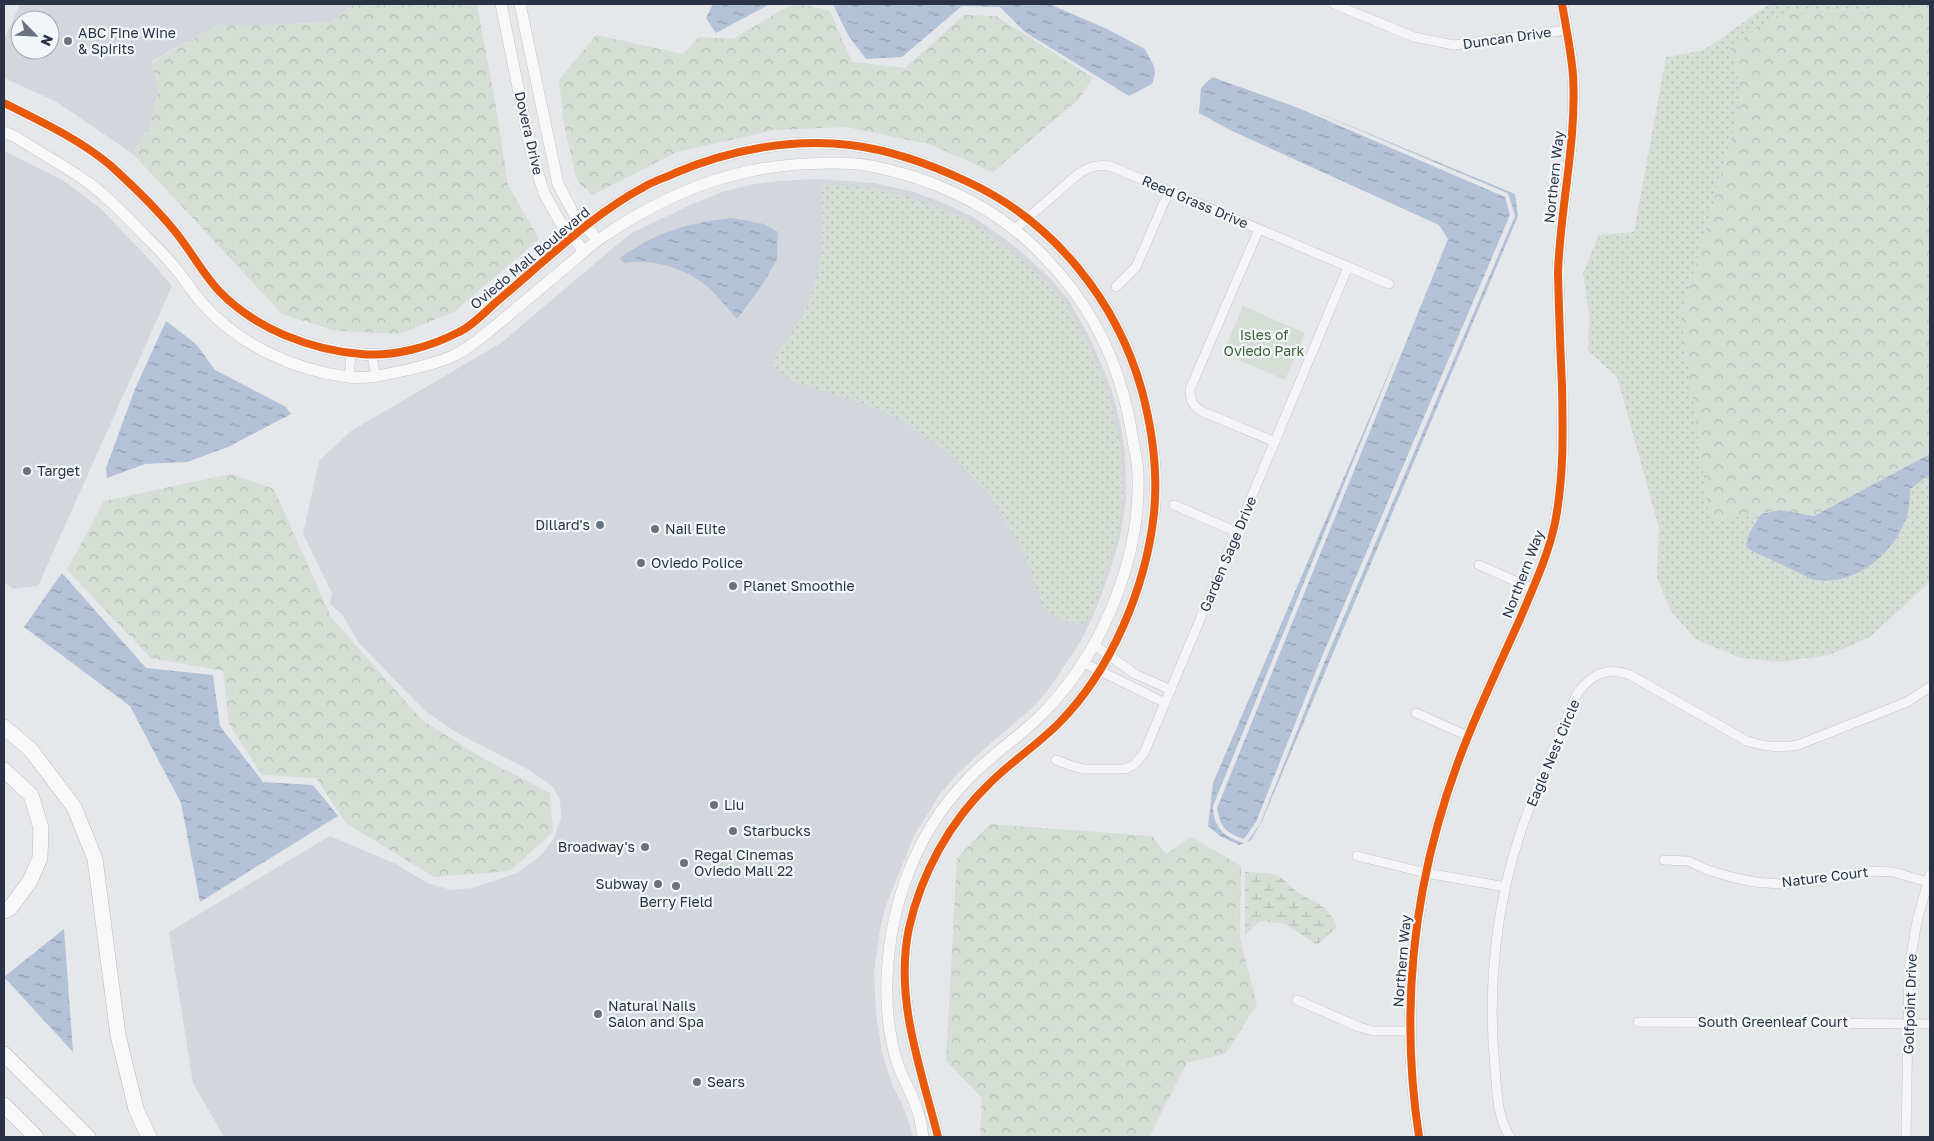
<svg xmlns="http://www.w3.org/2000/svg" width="1934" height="1141" font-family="'Golos Text',sans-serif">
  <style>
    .built { fill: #d3d6dd; fill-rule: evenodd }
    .grass { fill: url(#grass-dots) }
    .forest { fill: url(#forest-crowns) }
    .wetland { fill: url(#wetland-marsh) }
    .park { fill: #d5ded5 }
    .water { fill: url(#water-ripples) }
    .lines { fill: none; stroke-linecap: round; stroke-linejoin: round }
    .street-casing { stroke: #c3c5c8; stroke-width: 10 }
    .secondary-casing { stroke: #c3c5c8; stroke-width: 12 }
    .highway-casing { stroke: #b7babf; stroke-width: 16 }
    .street { stroke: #f5f5f7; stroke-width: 9 }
    .secondary { stroke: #f8f8f8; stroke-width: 11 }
    .highway { stroke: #f8f8f8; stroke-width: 15 }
    .cycleway-casing { stroke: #f3f6f9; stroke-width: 11 }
    .cycleway { stroke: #e8590c; stroke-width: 8 }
    .poi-dot { fill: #6b727f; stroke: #f3f6f9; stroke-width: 2 }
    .labels { text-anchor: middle; stroke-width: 4.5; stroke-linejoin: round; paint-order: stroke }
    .poi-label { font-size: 14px; fill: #2a3346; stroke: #f3f6f9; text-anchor: start }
    .street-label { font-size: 14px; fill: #2a3346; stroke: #f3f6f9 }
    .park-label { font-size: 14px; fill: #3c6336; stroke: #f3f6f9 }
  </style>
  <defs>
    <pattern id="grass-dots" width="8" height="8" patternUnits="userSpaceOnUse" patternTransform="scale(1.25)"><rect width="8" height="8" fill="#d5ded5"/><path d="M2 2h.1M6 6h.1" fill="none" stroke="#b7bfb8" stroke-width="1.8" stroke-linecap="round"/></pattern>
    <pattern id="forest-crowns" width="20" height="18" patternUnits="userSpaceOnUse" patternTransform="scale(1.25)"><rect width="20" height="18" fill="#d5ded5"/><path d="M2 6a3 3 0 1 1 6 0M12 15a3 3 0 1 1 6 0" fill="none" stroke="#b7bfb8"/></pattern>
    <pattern id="wetland-marsh" width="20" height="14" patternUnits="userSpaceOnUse" patternTransform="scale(1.25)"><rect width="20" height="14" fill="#d5ded5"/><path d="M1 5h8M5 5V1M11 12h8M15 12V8" fill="none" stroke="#b7bfb8"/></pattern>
    <pattern id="water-ripples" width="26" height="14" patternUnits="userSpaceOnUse" patternTransform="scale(1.25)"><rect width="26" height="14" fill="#b3c2d6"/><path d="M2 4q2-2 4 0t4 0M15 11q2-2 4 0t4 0" fill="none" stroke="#929eaf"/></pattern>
  </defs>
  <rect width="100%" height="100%" fill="#e5e7ea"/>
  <g class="built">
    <path d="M20 4H354L331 22 270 25H217L152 61 158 91 150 125 133 154 55 101 4 78V40ZM20 20H50V50H20Z"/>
    <polygon points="4,151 64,181 101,209 147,257 172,286 38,586 13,589 4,582"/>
    <polygon points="818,179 874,183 914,192 946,204 973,217 1005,239 1025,255 1050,278 1068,299 1089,336 1111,388 1120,422 1125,453 1126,501 1120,537 1109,574 1094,614 1082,639 1049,689 1033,707 984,749 959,772 940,794 914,836 886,905 880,929 874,972 876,1014 882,1053 892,1084 905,1111 913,1137 224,1137 193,1083 169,932 330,836 396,864 427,883 451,890 473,888 517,873 535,860 543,853 554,838 561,818 560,800 553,787 531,771 459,734 425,711 359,643 342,614 330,604 332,593 303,534 319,461 351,431 501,343 625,238 634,232 688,206 722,192 750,185 778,181"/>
  </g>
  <g class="grass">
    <polygon points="1775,4 1930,4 1902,4 1853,11 1794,10 1730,49 1737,71 1742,100 1681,318 1761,514 1780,510 1814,516 1930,454 1930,582 1870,637 1829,655 1780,662 1741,658 1695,639 1671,611 1657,578 1659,528 1617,377 1588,351 1589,314 1583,273 1599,235 1634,232 1666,57 1701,51 1712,45 1766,6"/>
    <path d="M821 184 873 188 912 198 969 220 1001 243 1047 282 1064 301 1085 337 1108 389 1122 454 1123 499 1118 533 1095 608 1083 624 1064 620 1045 611 1022 548 990 496 957 460 903 421 867 405 795 382 772 366C774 353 782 348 789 337 795 328 802 318 806 308 825 269 823 225 821 184Z"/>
  </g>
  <g class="forest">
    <polygon points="354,4 477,4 496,107 508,185 539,239 454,312 400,334 336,331 282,314 133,154 150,125 158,91 152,62 217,25 270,25 331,22"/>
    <polygon points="792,4 802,4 830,11 852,62 905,68 964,15 996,16 1093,78 1079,99 993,172 929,144 846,127 774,130 677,152 592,195 577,181 564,125 559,80 596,35 683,54 699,37 733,39"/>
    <polygon points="1902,4 1930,5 1930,454 1814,516 1780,510 1710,521 1681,318 1742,100 1737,71 1730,49 1754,30 1794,10 1853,11"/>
    <polygon points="231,474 274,489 331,617 422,720 486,760 550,793 553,832 510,871 434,877 346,823 316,778 262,775 229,724 223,671 151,658 67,570 104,501"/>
    <polygon points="990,824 1152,836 1166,854 1191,837 1241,866 1240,939 1257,1004 1226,1053 1187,1063 1149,1137 980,1137 982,1098 946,1061 957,858"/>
  </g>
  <path class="wetland" d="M1245 872C1254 873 1264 872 1272 874 1283 876 1289 886 1297 892 1316 904 1328 904 1337 927L1317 945 1285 924 1260 921 1245 935Z"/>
  <polygon class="park" points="1243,306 1305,333 1285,380 1223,353"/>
  <g class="water">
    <polygon points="713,4 770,4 716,33 706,18"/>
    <polygon points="833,4 1049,4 1105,28 1145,49 1154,66 1155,74 1152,84 1129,96 1025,32 1000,7 962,6 902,57 866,59 848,35"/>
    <path d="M1212 77 1296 107 1505 197 1510 215 1318 666 1256 822 1244 839C1226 833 1220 827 1217 808L1448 239 1439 225 1230 130 1199 113 1201 88Z"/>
    <polygon points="1300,105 1515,194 1518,216 1262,821 1251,840 1247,842 1260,824 1322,668 1515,216 1509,196 1507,193"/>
    <path d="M732 218 764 224 778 232 777 259 763 284 737 319C728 309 719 297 709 288 686 268 652 258 623 263L620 258C657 232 686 223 732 218Z"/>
    <polygon points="166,321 196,344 215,370 286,407 291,414 228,447 187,462 145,464 107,478 106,468 135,389"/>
    <path d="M1401 344 1213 806C1213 827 1224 838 1245 843L1239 845 1220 836 1208 826 1213 783Z"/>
    <path d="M1930 454V474L1910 489C1910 497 1909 505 1908 512 1898 551 1857 586 1816 580 1811 580 1804 575 1799 573 1783 565 1766 557 1750 550L1746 545 1750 532 1761 514 1780 510 1814 516Z"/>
    <polygon points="62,573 146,668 213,675 220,726 263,782 313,785 338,816 200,902 181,803 130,706 24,627"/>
    <polygon points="64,929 73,1052 4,977"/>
  </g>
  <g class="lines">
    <g class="street-casing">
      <g id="street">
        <polyline points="1334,4 1414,37 1454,45 1567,30"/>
        <path d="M1015 229 1077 175C1088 167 1096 164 1110 166L1389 284"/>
        <path d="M1259 229 1190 389C1190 400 1192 405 1201 411L1275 442"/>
        <polyline points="1116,287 1136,267 1169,191"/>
        <polyline points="372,355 376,377"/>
        <polyline points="349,377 351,354"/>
        <polyline points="1174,505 1237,532"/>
        <polyline points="1479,565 1533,589"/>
        <polyline points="1093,644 1135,674 1171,690"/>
        <polyline points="1082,662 1165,703"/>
        <polyline points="1416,713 1468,736"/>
        <polyline points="1056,760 1072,766 1084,769 1125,769 1134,765 1144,753 1348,267"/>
        <polyline points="1357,856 1426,873 1506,887"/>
        <polyline points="1664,860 1688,861 1705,869 1731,877 1754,882 1780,884 1808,882 1869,871 1893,872 1928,882"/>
        <polyline points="1297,1000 1359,1027 1374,1031 1409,1031"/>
        <polyline points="1638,1022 1930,1024"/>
        <path d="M1510 1137C1497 1117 1497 1092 1495 1068 1487 987 1496 902 1523 825 1539 780 1559 736 1578 692 1593 673 1607 667 1630 675L1747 741C1766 747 1779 748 1798 745L1907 702 1930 687"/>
        <polyline points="1906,1137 1909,968 1917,921 1930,874"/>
      </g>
    </g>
    <g class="secondary-casing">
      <g id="secondary">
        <polyline points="501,4 531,151 544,193 560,222 584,251"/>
        <polyline points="520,4 558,184 574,214 598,240"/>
        <path d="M4 103C40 121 79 139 110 165 132 185 154 206 173 229 190 249 202 273 220 292 256 329 311 350 361 354 394 357 430 347 459 332 472 326 483 314 494 304 525 278 556 249 588 224 605 211 625 197 644 187 653 181 665 178 675 173 729 150 791 138 850 145 891 150 930 164 968 182 1053 221 1117 301 1142 391 1152 429 1158 473 1154 513 1146 588 1111 671 1058 724 1037 745 1011 762 990 783 950 821 921 874 909 928 894 999 921 1069 938 1137"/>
        <path d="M4 132 16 137C40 153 67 167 90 184 110 199 129 219 146 237 157 247 167 258 176 269 186 281 193 293 203 304 239 345 294 370 348 377 366 379 384 375 402 371 420 367 438 363 455 355 471 347 485 334 499 323 522 304 544 285 567 266 578 257 589 246 601 238 646 207 697 182 750 171 783 164 838 160 871 166 928 177 985 202 1028 241 1089 297 1121 360 1133 441 1135 452 1138 463 1138 474 1141 562 1099 661 1035 721 1013 741 989 757 968 779 916 832 890 904 887 978 886 1007 889 1038 898 1065 904 1082 915 1098 919 1116 921 1123 922 1130 923 1137"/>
        <path d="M1419 1137C1398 999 1416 863 1469 734 1485 695 1503 657 1520 619 1533 588 1548 556 1555 523 1564 476 1563 432 1562 385 1560 347 1559 310 1558 273 1560 207 1577 142 1573 75 1571 51 1566 27 1562 4"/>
      </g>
    </g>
    <g class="highway-casing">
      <g id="highway">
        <polyline points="4,727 31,750 74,807 95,859 118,1035 136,1109 149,1137"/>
        <polyline points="4,770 31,795 41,828 40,858 30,881 10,908 4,911"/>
        <polyline points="4,1054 88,1137"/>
        <polyline points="4,1105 36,1137"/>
      </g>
    </g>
    <use href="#street" class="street"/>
    <use href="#secondary" class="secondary"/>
    <use href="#highway" class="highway"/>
    <g class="cycleway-casing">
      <g id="cycleway">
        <path d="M4 103C40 121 79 139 110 165 132 185 154 206 173 229 190 249 202 273 220 292 256 329 311 350 361 354 394 357 430 347 459 332 472 326 483 314 494 304 525 278 556 249 588 224 605 211 625 197 644 187 653 181 665 178 675 173 729 150 791 138 850 145 891 150 930 164 968 182 1053 221 1117 301 1142 391 1152 429 1158 473 1154 513 1146 588 1111 671 1058 724 1037 745 1011 762 990 783 950 821 921 874 909 928 894 999 921 1069 938 1137"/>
        <path d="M1419 1137C1398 999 1416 863 1469 734 1485 695 1503 657 1520 619 1533 588 1548 556 1555 523 1564 476 1563 432 1562 385 1560 347 1559 310 1558 273 1560 207 1577 142 1573 75 1571 51 1566 27 1562 4"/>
      </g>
    </g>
    <use href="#cycleway" class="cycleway"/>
  </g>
  <g class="poi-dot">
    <circle cx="68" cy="41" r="5"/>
    <circle cx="27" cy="471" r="5"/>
    <circle cx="600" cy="525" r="5"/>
    <circle cx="655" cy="529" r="5"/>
    <circle cx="641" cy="563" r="5"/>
    <circle cx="733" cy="586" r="5"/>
    <circle cx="714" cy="805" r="5"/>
    <circle cx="733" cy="831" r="5"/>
    <circle cx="645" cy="847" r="5"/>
    <circle cx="684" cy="863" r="5"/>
    <circle cx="658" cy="884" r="5"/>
    <circle cx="676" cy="886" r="5"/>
    <circle cx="598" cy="1014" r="5"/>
    <circle cx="697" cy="1082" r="5"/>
  </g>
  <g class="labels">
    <g class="poi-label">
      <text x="78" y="38">ABC Fine Wine<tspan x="78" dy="16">&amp; Spirits</tspan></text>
      <text x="37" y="476">Target</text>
      <text x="590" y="530" text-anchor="end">Dillard's</text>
      <text x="665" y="534">Nail Elite</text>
      <text x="651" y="568">Oviedo Police</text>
      <text x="743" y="591">Planet Smoothie</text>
      <text x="724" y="810">Liu</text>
      <text x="743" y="836">Starbucks</text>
      <text x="635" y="852" text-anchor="end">Broadway's</text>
      <text x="694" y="860">Regal Cinemas<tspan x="694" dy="16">Oviedo Mall 22</tspan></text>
      <text x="648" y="889" text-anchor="end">Subway</text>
      <text x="676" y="907" text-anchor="middle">Berry Field</text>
      <text x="608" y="1011">Natural Nails<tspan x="608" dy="16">Salon and Spa</tspan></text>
      <text x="707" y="1087">Sears</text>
    </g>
    <g class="street-label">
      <text transform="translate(1507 38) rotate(-8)" y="5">Duncan Drive</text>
      <text transform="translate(529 133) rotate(77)" y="5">Dovera Drive</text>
      <text transform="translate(1554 177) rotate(-84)" y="5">Northern Way</text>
      <text transform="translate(1195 202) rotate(23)" y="5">Reed Grass Drive</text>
      <text transform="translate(530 258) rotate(-40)" y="5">Oviedo Mall Boulevard</text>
      <text transform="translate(1228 554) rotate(-67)" y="5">Garden Sage Drive</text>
      <text transform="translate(1523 574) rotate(-69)" y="5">Northern Way</text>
      <text transform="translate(1553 753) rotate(-67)" y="5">Eagle Nest Circle</text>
      <text transform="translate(1825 877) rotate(-7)" y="5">Nature Court</text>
      <text transform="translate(1402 961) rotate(-85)" y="5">Northern Way</text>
      <text transform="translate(1910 1004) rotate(-88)" y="5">Golfpoint Drive</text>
      <text x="1773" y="1027">South Greenleaf Court</text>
    </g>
    <g class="park-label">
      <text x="1264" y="340">Isles of<tspan x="1264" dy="16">Oviedo Park</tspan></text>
    </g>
  </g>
  <rect width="1934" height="1141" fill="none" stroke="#2a3346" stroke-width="10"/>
  <g transform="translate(35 35) rotate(114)"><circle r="24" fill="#f3f6f9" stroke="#a3a8b1"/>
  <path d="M0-4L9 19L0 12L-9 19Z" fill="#6b727f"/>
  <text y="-8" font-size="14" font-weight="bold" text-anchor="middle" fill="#2a3346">N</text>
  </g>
</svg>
